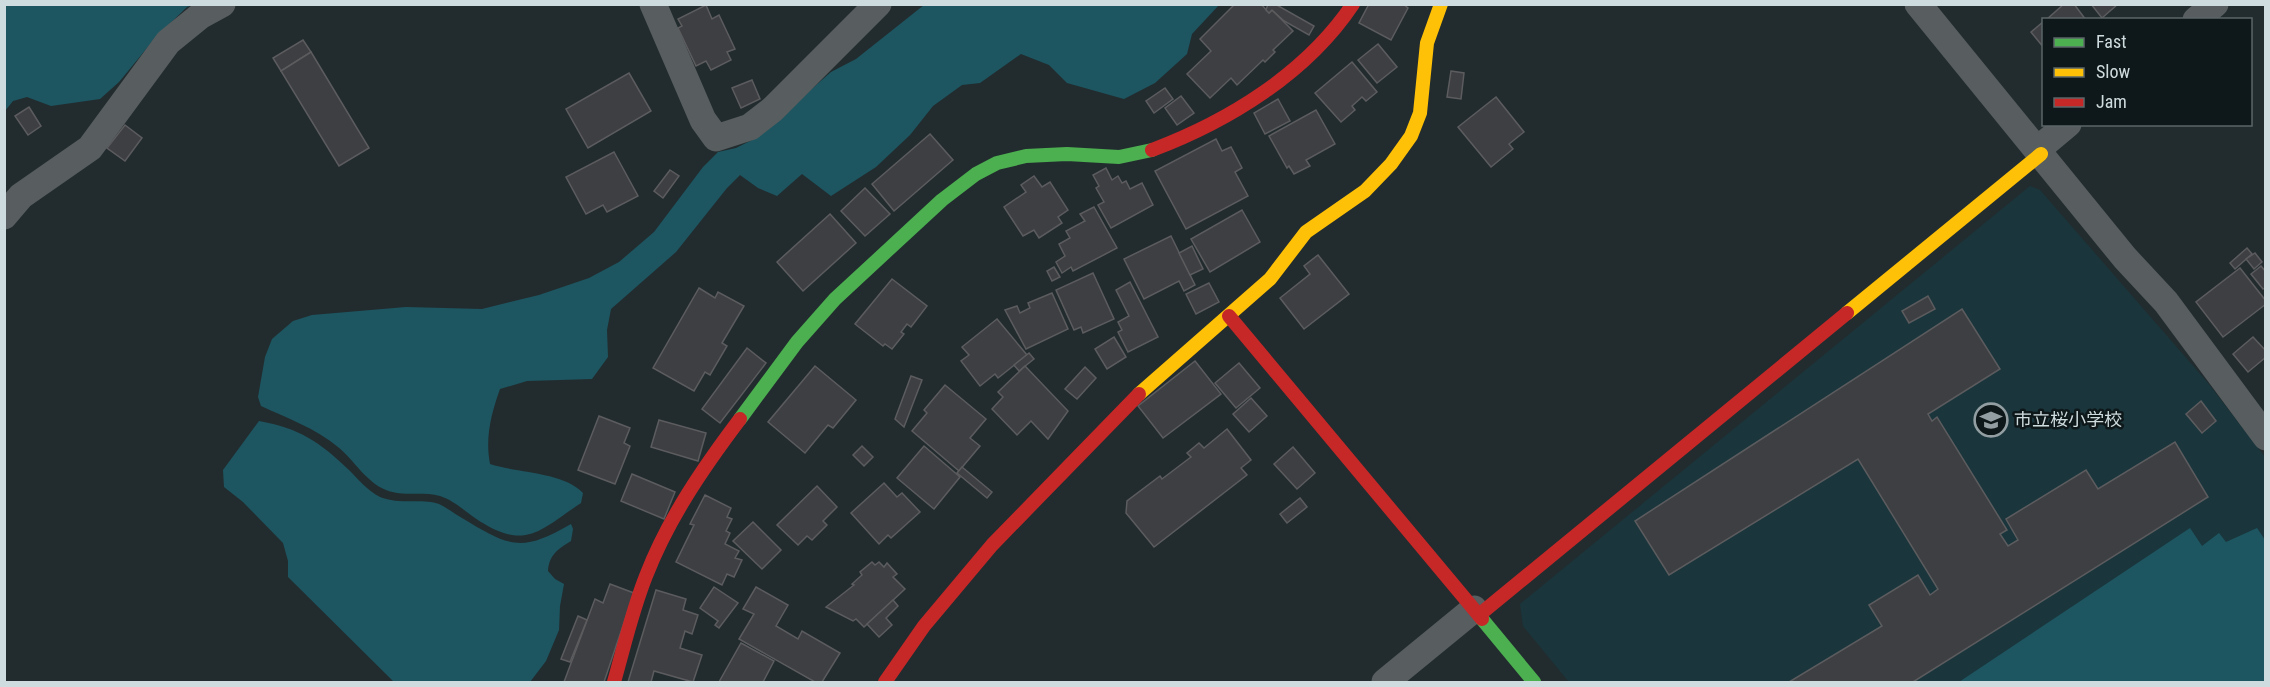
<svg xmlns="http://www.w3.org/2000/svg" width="2270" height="687" font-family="'Roboto Condensed','Noto Sans JP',sans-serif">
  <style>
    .built { fill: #1a363c }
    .green { fill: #1d5661 }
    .building { fill: #3e3f42; stroke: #5c5c5f; stroke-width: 1.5 }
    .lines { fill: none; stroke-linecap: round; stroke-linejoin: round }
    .street { stroke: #585d5f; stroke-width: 27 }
    .fast { stroke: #4caf50; stroke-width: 14 }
    .slow { stroke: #ffc107; stroke-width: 14 }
    .jam { stroke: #c62828; stroke-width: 14 }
    .labels { text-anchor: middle; stroke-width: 5; stroke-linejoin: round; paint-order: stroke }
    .poi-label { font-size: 18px; fill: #cfdcdf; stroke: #0e1719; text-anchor: start }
  </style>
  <rect width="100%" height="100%" fill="#222c2f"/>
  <polygon class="built" points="2030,186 2040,190 2208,383 2265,457 2265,682 1569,682 1523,626 1520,604"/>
  <g class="green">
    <polygon points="5,5 193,5 187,7 156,37 119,82 100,99 51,106 27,97 13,101 5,111 5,138"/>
    <path d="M924 5H1219L1192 34 1187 54 1155 83 1124 99 1067 83 1049 65 1021 54 980 83 962 85 933 106 910 135 876 167 831 196 802 174 777 196 758 188 740 175 727 188 676 252 611 309 607 330 608 357 592 379 527 381 500 389C491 414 485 438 490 464 517 473 564 472 583 493L581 503C539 531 525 552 475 518 465 511 453 500 440 496 423 491 403 497 386 490 366 482 354 460 338 447 315 428 287 418 261 406L258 397 265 357 272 339 293 321 312 315 406 307 482 309 539 295 589 278 619 262 654 232 703 167 718 152 736 148 756 138 831 72 856 59Z"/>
    <path d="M259 421C299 428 320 442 349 470 358 479 368 491 380 497 399 505 423 498 439 504 447 508 455 514 462 518 510 547 521 553 571 524L573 529 571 541C558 549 549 555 548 571L555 579 564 584 560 606 559 630 546 661 530 682H394L288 577V561L283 543 243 502 224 487 223 470Z"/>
    <polygon points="2190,528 2202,546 2219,533 2226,542 2257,528 2265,540 2265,682 1959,682"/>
  </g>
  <g class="building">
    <polygon points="1235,4 1261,4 1269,13 1272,10 1293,31 1273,50 1275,52 1265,62 1263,60 1237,85 1231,78 1210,98 1187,74 1211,51 1200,39"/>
    <polygon points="1268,4 1275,4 1314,26 1309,35 1284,21 1272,10 1269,13 1266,10"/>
    <polygon points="1369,4 1403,4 1408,8 1391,40 1359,23"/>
    <polygon points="2064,4 2074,4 2086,20 2046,20"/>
    <polygon points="2091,4 2118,4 2102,18"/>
    <polygon points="706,5 712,19 719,15 735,49 727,52 731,60 711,70 706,61 696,66 678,28 682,26 678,19"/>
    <polygon points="2044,21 2044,48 2031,32"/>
    <polygon points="303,40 311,52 281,71 273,58"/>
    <polygon points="1378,44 1397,67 1377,83 1358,60"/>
    <polygon points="311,52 369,148 339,166 281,71"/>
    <polygon points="1352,62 1377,92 1366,101 1362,97 1352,106 1355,110 1341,122 1315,93"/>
    <polygon points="1451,71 1464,73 1461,99 1447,97"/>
    <polygon points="629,73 651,111 588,148 566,109"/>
    <polygon points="752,80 760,99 741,108 732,88"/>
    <polygon points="1165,88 1173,99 1154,113 1146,101"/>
    <polygon points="1181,96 1194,113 1177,125 1165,108"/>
    <polygon points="1496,97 1524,132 1509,144 1513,149 1491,167 1458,127"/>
    <polygon points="1278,99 1290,121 1265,134 1254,113"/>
    <polygon points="29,107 41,126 28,135 15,116"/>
    <polygon points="1316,110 1335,144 1306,160 1310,166 1294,174 1289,166 1287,168 1269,136"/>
    <polygon points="125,125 142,138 125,161 107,148"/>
    <polygon points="930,134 953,160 894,211 872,184"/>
    <polygon points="1216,139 1222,151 1231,147 1242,168 1235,172 1248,196 1186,229 1155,171"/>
    <polygon points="614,152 638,196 607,212 603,205 586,214 566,177"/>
    <polygon points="1106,168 1112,180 1118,176 1122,183 1126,181 1130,189 1142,183 1153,205 1111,228 1098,205 1104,202 1096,188 1099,186 1093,175"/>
    <polygon points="670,170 679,176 663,198 654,191"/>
    <polygon points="1034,176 1042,187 1050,182 1068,210 1058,217 1062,223 1039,238 1034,230 1023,236 1004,207 1026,192 1021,185"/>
    <polygon points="865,188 890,214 865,236 841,211"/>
    <polygon points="1094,207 1117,248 1073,271 1071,267 1062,273 1056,262 1065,256 1059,244 1070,238 1066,231 1085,221 1080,214"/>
    <polygon points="1242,210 1260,242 1210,272 1191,239"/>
    <polygon points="830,214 856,243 803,291 777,262"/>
    <polygon points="1171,236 1195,285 1184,291 1179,281 1144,299 1124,259"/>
    <polygon points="1192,246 1203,269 1190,275 1179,253"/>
    <polygon points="2247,248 2252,254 2235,269 2230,263"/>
    <polygon points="2255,253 2262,262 2254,269 2246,259"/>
    <polygon points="1318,255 1349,294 1304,329 1280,298 1310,274 1304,266"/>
    <polygon points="2261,266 2266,272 2266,287 2263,289 2251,274"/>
    <polygon points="1054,267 1060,277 1052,281 1047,271"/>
    <polygon points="2240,268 2266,301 2266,304 2223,337 2196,302"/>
    <polygon points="1093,273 1114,319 1083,333 1081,327 1074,330 1056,290"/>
    <polygon points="892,279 927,306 911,327 907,324 901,332 904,334 892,349 885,344 883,346 855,324"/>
    <polygon points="1130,282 1158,337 1128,352 1118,332 1122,330 1118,322 1129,316 1116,290"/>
    <polygon points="1209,283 1219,302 1196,314 1186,294"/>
    <polygon points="699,288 715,298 718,292 744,306 722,343 727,346 710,375 705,372 694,391 653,368"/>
    <polygon points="1052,293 1068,329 1026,349 1005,310 1017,306 1020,313 1030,308 1028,303"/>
    <polygon points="1928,296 1935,309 1909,323 1902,311"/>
    <polygon points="1962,309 2000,369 1928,414 1932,421 1937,417 2007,530 2000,534 2008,546 2018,540 2006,519 2086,470 2098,489 2175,442 2208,497 1913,682 1789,682 1882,626 1869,605 1918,575 1930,595 1938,589 1858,459 1669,575 1635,521"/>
    <polygon points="997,319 1027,355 998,378 995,374 980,386 961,361 969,355 962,347"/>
    <polygon points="1114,337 1126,357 1107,369 1095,349"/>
    <polygon points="2253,337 2266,351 2266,357 2248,372 2233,354"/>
    <polygon points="747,348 766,363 720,423 702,409"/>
    <polygon points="1029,353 1034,359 1019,371 1014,365"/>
    <polygon points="1195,361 1221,394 1163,438 1138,406"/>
    <polygon points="1239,363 1260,388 1236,408 1215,383"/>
    <polygon points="815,366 856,400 833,428 828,425 805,453 768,422"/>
    <polygon points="1025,366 1068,411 1048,439 1031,421 1017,435 992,409 1003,397 998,392"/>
    <polygon points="1085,367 1096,378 1077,399 1065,389"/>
    <polygon points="911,376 922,380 904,427 895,419"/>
    <polygon points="945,385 986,419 970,438 980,446 959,471 912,431 927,413 924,410"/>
    <polygon points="1251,398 1267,416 1249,432 1233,414"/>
    <polygon points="2201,401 2216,421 2202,433 2186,414"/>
    <polygon points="599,416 630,428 624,443 630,446 615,484 578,470"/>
    <polygon points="659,420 706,433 698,461 651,447"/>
    <polygon points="1227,429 1251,460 1241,468 1247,475 1154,547 1126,513 1127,501 1160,476 1162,479 1191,457 1187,453 1199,443 1204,448"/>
    <polygon points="862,446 873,457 864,466 853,455"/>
    <polygon points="924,446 960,477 934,509 897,478"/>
    <polygon points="1293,447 1315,473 1297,489 1274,464"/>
    <polygon points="962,467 992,492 987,498 957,473"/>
    <polygon points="632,474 675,492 664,519 621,501"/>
    <polygon points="884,483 897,497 902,493 920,512 891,538 888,535 879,544 851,513"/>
    <polygon points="817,486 837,507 823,521 827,525 812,540 807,536 798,545 777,525"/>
    <polygon points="705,495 731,508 727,517 732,519 726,531 730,533 725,544 739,551 735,558 742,560 734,577 727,574 722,585 676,562 694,525 690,524"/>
    <polygon points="1300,498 1307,507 1287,523 1280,514"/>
    <polygon points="753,522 781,550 762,569 733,541"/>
    <polygon points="872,562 875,565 879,562 884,567 887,563 897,574 893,577 905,589 864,627 856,619 853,621 826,607 854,585 852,584 862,575 860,572"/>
    <polygon points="610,584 634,593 604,682 564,682 595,599 603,603"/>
    <polygon points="714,587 738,603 719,628 715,625 718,621 700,608"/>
    <polygon points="756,587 788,605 776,626 798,639 802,631 840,653 822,682 815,682 739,639 754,614 743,609"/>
    <polygon points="656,590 686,599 683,610 698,615 692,634 685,631 680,648 702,655 693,682 654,671 651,682 628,682"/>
    <polygon points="893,600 898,606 886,618 892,625 879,637 867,624"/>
    <polygon points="578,616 587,620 570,662 561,659"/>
    <polygon points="741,643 774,661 763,682 719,682"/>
  </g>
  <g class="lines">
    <g class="street">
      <polyline points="653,4 703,120 716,138 750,127 773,109 878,4"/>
      <polyline points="1918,4 2125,258 2166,302 2266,437"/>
      <polyline points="2196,20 2215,4"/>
      <polyline points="2037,150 2068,124"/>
      <polyline points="4,216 21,196 90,148 168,42 200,16 222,4"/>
      <polyline points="1385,682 1474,609"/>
    </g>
    <g class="fast">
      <polyline points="740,419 797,342 835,299 942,200 976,174 997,163 1026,156 1067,154 1119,157 1152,150"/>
      <polyline points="1482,619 1534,682"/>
    </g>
    <g class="slow">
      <polyline points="1847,313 2041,154"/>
      <polyline points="1139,394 1270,279 1306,232 1365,191 1391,164 1411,136 1420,113 1427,43 1441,4"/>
    </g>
    <g class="jam">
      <path d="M1152 150C1229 121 1307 73 1353 4"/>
      <polyline points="1229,316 1482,619"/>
      <polyline points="1479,615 1847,313"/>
      <path d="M614 682C624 647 632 611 646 576 668 519 703 468 740 419"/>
      <polyline points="885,682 924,626 992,545 1139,394"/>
    </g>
  </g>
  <defs>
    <g id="school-ring" transform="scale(1.725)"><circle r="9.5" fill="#0e1719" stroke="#929ea1" stroke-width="1.5"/><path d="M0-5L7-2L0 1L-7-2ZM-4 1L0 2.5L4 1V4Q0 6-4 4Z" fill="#929ea1"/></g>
  </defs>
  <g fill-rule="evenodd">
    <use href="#school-ring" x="1991" y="420"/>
  </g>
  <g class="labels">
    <g class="poi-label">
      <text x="2014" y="426">市立桜小学校</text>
    </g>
  </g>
  <rect width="2270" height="687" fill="none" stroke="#cfdcdf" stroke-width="12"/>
  <rect x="2042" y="18" width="210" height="108" fill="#0e1719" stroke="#5b6668" stroke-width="1.5"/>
  <rect x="2054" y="38" width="30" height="9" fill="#4caf50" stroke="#5b6668" stroke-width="1.5"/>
  <text x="2096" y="48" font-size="18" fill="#cfdcdf">Fast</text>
  <rect x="2054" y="68" width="30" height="9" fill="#ffc107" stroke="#5b6668" stroke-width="1.5"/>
  <text x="2096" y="78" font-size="18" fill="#cfdcdf">Slow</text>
  <rect x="2054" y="98" width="30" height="9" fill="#c62828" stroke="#5b6668" stroke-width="1.5"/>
  <text x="2096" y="108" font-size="18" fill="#cfdcdf">Jam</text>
</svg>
